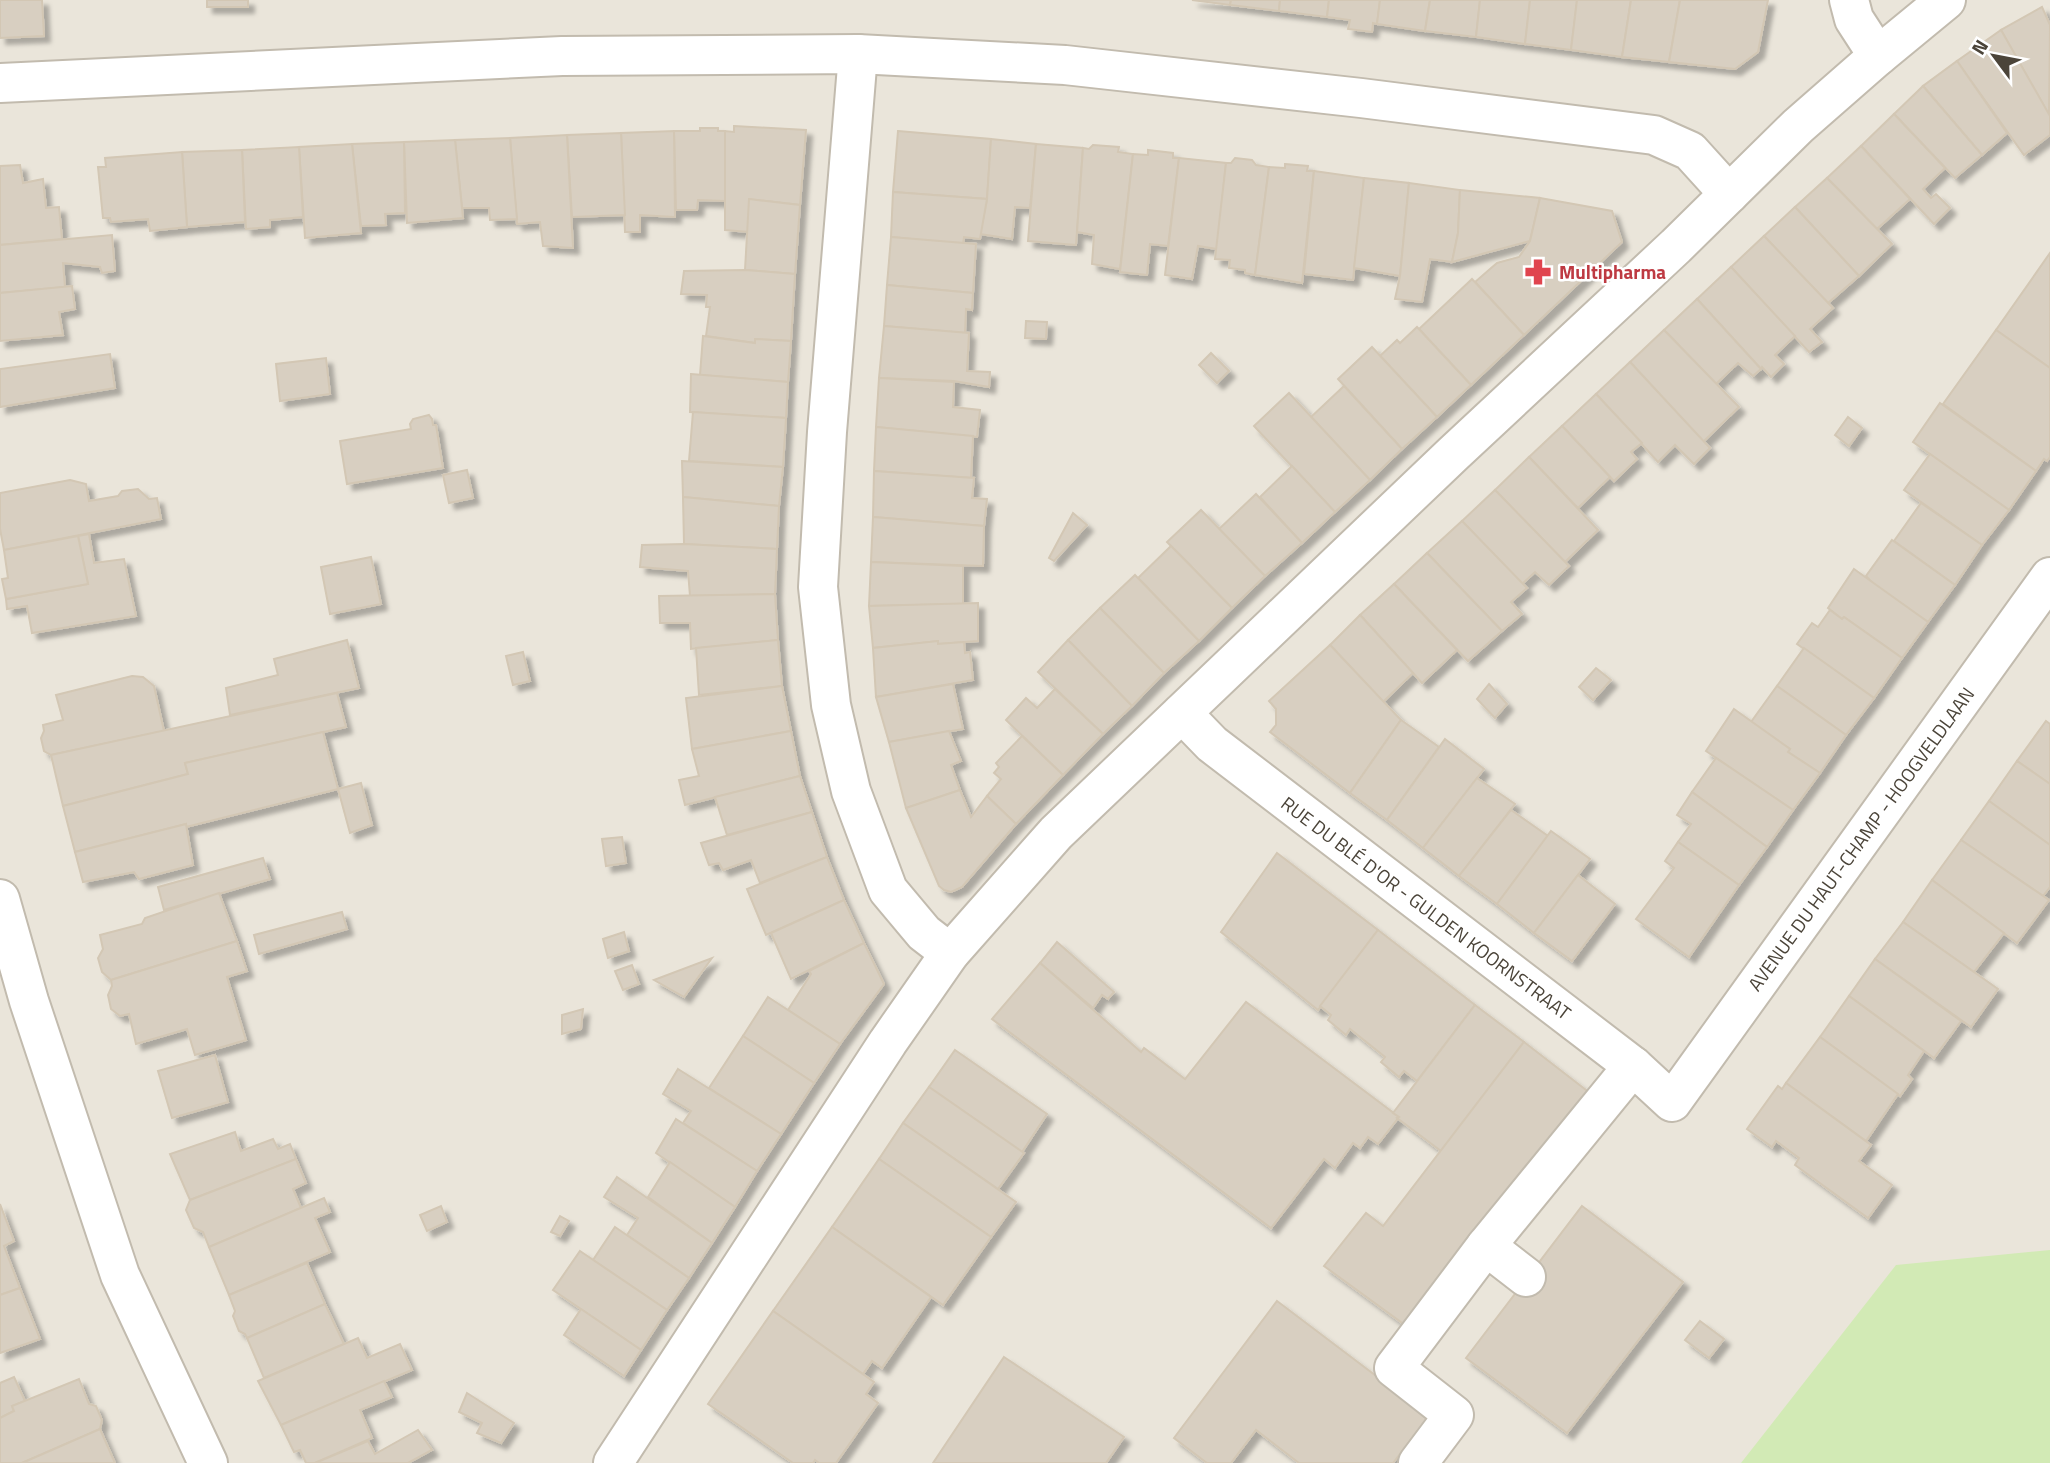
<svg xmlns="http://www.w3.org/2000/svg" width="2050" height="1463" font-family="'Titillium Web',sans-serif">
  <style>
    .residential { fill: #eae5da }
    .green { fill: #d2eab5 }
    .building { fill: #d8cfc1; stroke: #d3c7b4; stroke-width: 2; filter: url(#shadow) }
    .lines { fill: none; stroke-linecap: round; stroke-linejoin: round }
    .minor-casing { stroke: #c2bbae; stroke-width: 42 }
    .minor { stroke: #fff; stroke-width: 38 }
    .labels { text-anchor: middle; stroke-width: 5; stroke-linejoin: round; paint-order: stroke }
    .health-label { font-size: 19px; font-weight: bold; fill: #be3a42; stroke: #fff; text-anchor: start }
    .street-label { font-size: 19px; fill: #4b4439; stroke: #fff }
  </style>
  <defs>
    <filter id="shadow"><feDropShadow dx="6" dy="6" stdDeviation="2" flood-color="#0004"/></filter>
  </defs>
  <rect width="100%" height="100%" fill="#f6f3ec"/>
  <rect class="residential" x="0" y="0" width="2050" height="1463"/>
  <polygon class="green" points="2050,1250 2050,1463 1741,1463 1896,1265"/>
  <g class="building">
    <polygon points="0,0 42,0 44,36 0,38"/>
    <rect x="207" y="0" width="41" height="7"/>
    <polygon points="1192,0 1231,0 1230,5"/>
    <polygon points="1231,0 1280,0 1279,11 1230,5"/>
    <polygon points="1280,0 1329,0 1327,17 1279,11"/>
    <polygon points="1329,0 1380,0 1377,24 1373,23 1372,32 1348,29 1350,20 1327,17"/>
    <polygon points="1380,0 1430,0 1425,31 1377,24"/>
    <polygon points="1430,0 1480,0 1476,37 1425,31"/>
    <polygon points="1480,0 1530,0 1525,44 1476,37"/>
    <polygon points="1530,0 1577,0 1571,50 1525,44"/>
    <polygon points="1577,0 1631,0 1622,57 1571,50"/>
    <polygon points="1631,0 1680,0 1669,62 1622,57"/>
    <polygon points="1680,0 1768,0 1758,52 1735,69 1669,62"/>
    <polygon points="2042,7 2050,25 2049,115 2001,30"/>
    <polygon points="2001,30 2050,116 2050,135 2024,155 1957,61"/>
    <polygon points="1957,61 2007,133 1982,155 1923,86"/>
    <polygon points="1923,86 1982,155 1955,178 1894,114"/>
    <polygon points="1894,114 1945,168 1923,189 1931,198 1936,194 1950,208 1934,224 1861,146"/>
    <polygon points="734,126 806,130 800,205 749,199 749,232 725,230 725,131 734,132"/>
    <polygon points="700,128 718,128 718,131 725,131 725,201 698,200 697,210 676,210 674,131 700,131"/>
    <polygon points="674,131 675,217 640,215 640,232 625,232 621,133"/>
    <polygon points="898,131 991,139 987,199 893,192"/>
    <polygon points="621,133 625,215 572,217 567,135"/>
    <polygon points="567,135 573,248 543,246 540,222 517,224 510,138"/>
    <polygon points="510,138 517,219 490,220 489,208 462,208 455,140"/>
    <polygon points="991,139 1036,144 1030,208 1015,207 1012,239 980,234 987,199"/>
    <polygon points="455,140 463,218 407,223 404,142"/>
    <polygon points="404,142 405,213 385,214 386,225 361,226 352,144"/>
    <polygon points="352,144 361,233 305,238 299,147"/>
    <polygon points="1036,144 1083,148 1076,245 1028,241"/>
    <polygon points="1093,145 1119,147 1118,152 1133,154 1120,269 1092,264 1094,235 1077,232 1083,148 1089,149"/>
    <polygon points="1861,146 1910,199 1877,229 1827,178"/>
    <polygon points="299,147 303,217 270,220 270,227 246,229 242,150"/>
    <polygon points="242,150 245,222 187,227 182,152"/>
    <polygon points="1148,150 1173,153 1173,158 1179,158 1168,246 1150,244 1147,275 1120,272 1133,154 1148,155"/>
    <polygon points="182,152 187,227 150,231 148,219 111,222 110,218 103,218 98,167 106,167 105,158"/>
    <polygon points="1179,158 1226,163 1217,249 1198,246 1192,279 1165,275"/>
    <polygon points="1235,158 1252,160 1256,165 1269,167 1255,275 1245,273 1245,270 1229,268 1230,260 1215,259 1226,163 1231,163"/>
    <polygon points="1285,164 1308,166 1307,171 1314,171 1302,283 1255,275 1269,167 1285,168"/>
    <polygon points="20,165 23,183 43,179 46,208 59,207 62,239 0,245 0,166"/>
    <polygon points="1314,171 1364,178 1353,280 1304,274"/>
    <polygon points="1364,178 1409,183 1400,276 1354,268"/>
    <polygon points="1827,178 1892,244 1859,276 1795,207"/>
    <polygon points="1409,183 1460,190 1458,233 1452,262 1430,259 1422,302 1395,299 1400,276"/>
    <polygon points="1460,190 1540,198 1530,241 1452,262 1458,233"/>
    <polygon points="893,192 987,199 980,239 964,237 963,244 891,237"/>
    <polygon points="1540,198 1612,211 1622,242 1524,335 1475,282 1497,263 1519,257 1530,241"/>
    <polygon points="749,199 800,205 795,274 745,270"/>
    <polygon points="1795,207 1859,276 1828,303 1764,236"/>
    <polygon points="112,235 115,271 102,273 100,267 63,263 65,287 0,293 0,245"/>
    <polygon points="1764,236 1833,308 1810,329 1822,342 1809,352 1731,267"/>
    <polygon points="891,237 976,244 973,293 887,285"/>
    <polygon points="2050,253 2050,368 1996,330"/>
    <polygon points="1731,267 1795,336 1775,355 1784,364 1771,377 1762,367 1761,369 1697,299"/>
    <polygon points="745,270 795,274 791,341 755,339 755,343 706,336 710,307 706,307 707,295 681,294 684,271"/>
    <polygon points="1472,279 1524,335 1471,385 1419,329"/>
    <polygon points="887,285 973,293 972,310 966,309 965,333 884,326"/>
    <polygon points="72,286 75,309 59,312 63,335 0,341 0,293"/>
    <polygon points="1697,299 1761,369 1753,376 1738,363 1716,384 1664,330"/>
    <polygon points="1026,321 1047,322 1046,339 1025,338"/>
    <polygon points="884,326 969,333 967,371 990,372 989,387 954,381 879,378"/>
    <polygon points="1417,327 1471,385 1437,417 1380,356 1397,340 1400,343"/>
    <polygon points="1664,330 1739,407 1703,442 1630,362"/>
    <polygon points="1996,330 2050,368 2050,457 2047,461 2044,459 2036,471 1943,404"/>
    <polygon points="703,336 755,343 755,339 791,341 788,382 700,375"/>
    <polygon points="1372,347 1437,417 1402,449 1338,379"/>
    <polygon points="1211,353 1229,371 1217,383 1199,365"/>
    <polygon points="110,354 115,388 0,407 0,369"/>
    <polygon points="326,358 330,394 280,401 276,364"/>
    <polygon points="1630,362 1710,448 1694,464 1675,445 1658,462 1596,394"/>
    <polygon points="691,374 788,382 786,418 690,412"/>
    <polygon points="879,378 954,382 953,407 980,410 977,437 876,427"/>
    <polygon points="1344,386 1402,449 1370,480 1311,417"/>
    <polygon points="1289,393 1370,480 1335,512 1254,426"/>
    <polygon points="1596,394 1642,443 1631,452 1637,459 1614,481 1562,426"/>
    <polygon points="1940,403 2036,471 2009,510 1913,442"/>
    <polygon points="693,412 786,418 783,467 689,461"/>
    <polygon points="429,415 432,419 433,425 436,425 443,468 347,484 340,441 411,429 410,424 413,419"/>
    <polygon points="1848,417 1862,428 1849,446 1835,435"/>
    <polygon points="1562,426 1610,477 1578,508 1529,457"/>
    <polygon points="876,427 973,436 971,478 874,471"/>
    <polygon points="1930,454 2009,510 1982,545 1904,490"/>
    <polygon points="1529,457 1598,530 1565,562 1495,490"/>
    <polygon points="682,461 783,467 779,506 683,497"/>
    <polygon points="1292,466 1335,512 1302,543 1260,497"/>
    <polygon points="467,470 473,498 449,503 443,475"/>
    <polygon points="874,471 974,478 972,498 987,499 984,526 873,517"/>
    <polygon points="70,480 86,484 89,501 118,496 122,491 138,489 149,499 157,498 161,519 4,550 0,529 0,493"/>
    <polygon points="1495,490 1569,566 1549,585 1535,572 1522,584 1462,521"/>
    <polygon points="1256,494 1302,543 1265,576 1219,529"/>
    <polygon points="683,497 779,506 777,549 684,544"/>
    <polygon points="1921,503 1982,545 1955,585 1894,541"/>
    <polygon points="1201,510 1265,576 1232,608 1167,542"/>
    <polygon points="1073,513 1087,525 1054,561 1049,558"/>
    <polygon points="873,517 984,526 983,566 871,562"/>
    <polygon points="1462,521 1527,588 1511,602 1522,614 1502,631 1427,553"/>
    <polygon points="89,534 94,563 124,559 136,616 32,633 27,606 7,609 6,599 88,584 78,536"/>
    <polygon points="78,536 88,584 6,599 2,579 8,578 4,550"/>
    <polygon points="1892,540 1955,585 1928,622 1874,585 1866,576"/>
    <polygon points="684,544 777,549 775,594 690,596 688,571 640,567 642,545"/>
    <polygon points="1171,546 1232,608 1199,641 1138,578"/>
    <polygon points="1427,553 1502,631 1468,661 1394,584"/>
    <polygon points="371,557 381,604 330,614 321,567"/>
    <polygon points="871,562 963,566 963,604 869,606"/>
    <polygon points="1854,569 1928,622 1902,658 1844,617 1842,619 1828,608"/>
    <polygon points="1135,575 1199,641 1164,673 1100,608"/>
    <polygon points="1394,584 1457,650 1422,683 1360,615"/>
    <polygon points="775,594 778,640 691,649 690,623 660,623 659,596"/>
    <polygon points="978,603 978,641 938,644 938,641 873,648 869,606"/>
    <polygon points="1100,608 1164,673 1132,706 1068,640"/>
    <polygon points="1830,610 1842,619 1844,617 1902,658 1874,698 1797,644 1812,623 1818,627"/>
    <polygon points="1360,615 1413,673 1383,702 1330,645"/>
    <polygon points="347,640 359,688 230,715 226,688 278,675 274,659"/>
    <polygon points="778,640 782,686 699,695 696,648"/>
    <polygon points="1068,640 1132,706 1103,734 1038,672"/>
    <polygon points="938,641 938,644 964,642 965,653 970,652 973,680 876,697 873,648"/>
    <polygon points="1330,645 1401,720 1350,793 1270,732 1276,725 1276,709 1269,701"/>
    <polygon points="1804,648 1874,698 1846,735 1777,686"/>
    <polygon points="523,652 530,681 513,685 506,656"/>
    <polygon points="1596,668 1611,680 1593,700 1579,687"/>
    <polygon points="132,676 143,677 154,686 164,731 51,755 44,751 41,738 44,731 43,725 63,720 56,695"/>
    <polygon points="953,684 963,729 889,742 876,697"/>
    <polygon points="1489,684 1507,704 1495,718 1477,699"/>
    <polygon points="782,686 791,731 692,749 686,698"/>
    <polygon points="1777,686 1846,735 1820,773 1788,752 1790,749 1751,722"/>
    <polygon points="1055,689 1103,734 1063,775 1006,720 1026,698 1037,708"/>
    <polygon points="337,693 346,727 185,763 188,774 63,806 51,755"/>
    <polygon points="1734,709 1790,749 1788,752 1820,773 1793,810 1706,751"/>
    <polygon points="1401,720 1439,747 1387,820 1350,793"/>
    <polygon points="2046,721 2050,724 2050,784 2017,761"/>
    <polygon points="791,731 800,776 685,805 679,780 699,776 692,749"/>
    <polygon points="949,731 961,761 951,765 960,790 906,808 889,742"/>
    <polygon points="323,732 338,789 186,827 186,824 75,852 63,806 188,774 185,763"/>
    <polygon points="1022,736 1063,775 1016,824 987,796 1001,779 994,773 999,767 996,763"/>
    <polygon points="1445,739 1484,769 1423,848 1387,820"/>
    <polygon points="1716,758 1793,810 1767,847 1692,792"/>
    <polygon points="2017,761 2050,784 2050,845 1989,801"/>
    <polygon points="800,776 812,812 727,835 715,797"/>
    <polygon points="1477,778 1515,804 1459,876 1423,848"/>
    <polygon points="361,783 372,825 350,833 338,789"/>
    <polygon points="960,790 971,817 987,796 1016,824 962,887 951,892 944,890 939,886 906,808"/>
    <polygon points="1692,792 1767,847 1739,885 1678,842 1691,824 1677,815"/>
    <polygon points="1989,801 2050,845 2050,887 2043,896 1961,840"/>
    <polygon points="1511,810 1548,836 1497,904 1459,876"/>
    <polygon points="812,812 827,857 760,883 751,860 723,870 719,863 709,865 701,843"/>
    <polygon points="186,824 193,865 139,879 134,872 83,882 75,852"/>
    <polygon points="1551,831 1590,859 1534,933 1497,904"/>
    <polygon points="622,837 626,863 606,866 602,839"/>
    <polygon points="1961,840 2049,900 2017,943 1932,880"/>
    <polygon points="1678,842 1739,885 1689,957 1636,919 1674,868 1665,861"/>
    <polygon points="1277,853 1378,930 1318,1010 1221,932"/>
    <polygon points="827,857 844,900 766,935 747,889"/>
    <polygon points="263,858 270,879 164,910 158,887"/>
    <polygon points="1578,875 1615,904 1572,961 1534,933"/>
    <polygon points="1932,880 2004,933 1974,972 1903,922"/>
    <polygon points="219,893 237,941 111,980 102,972 98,958 103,949 100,935 142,924 145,918"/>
    <polygon points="844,900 864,943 791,979 771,933"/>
    <polygon points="342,912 347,929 259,954 254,935"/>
    <polygon points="1903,922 1998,989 1971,1027 1875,959"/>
    <polygon points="1378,930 1475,1005 1417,1081 1404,1071 1399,1077 1381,1062 1385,1057 1350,1029 1346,1035 1328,1020 1331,1015 1320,1006"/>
    <polygon points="624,932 629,951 608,958 603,939"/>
    <polygon points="237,941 247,971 227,977 246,1040 195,1055 187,1029 136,1044 129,1014 120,1016 111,1009 108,995 112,986 111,980"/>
    <polygon points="1057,942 1114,992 1108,999 1102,995 1093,1008 1040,963"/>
    <polygon points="864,943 884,984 840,1044 788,1010 811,974 809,971"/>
    <polygon points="712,958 684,997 654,980"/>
    <polygon points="1875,959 1961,1021 1934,1058 1849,996"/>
    <polygon points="1040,963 1141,1052 1144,1048 1185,1079 1246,1002 1399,1117 1378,1144 1368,1137 1360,1148 1353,1143 1335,1168 1324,1159 1271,1228 992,1019"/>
    <polygon points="632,965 639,984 623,990 615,971"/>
    <polygon points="1849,996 1924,1051 1908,1075 1912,1079 1900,1096 1820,1037"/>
    <polygon points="768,997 840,1044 814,1083 743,1036"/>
    <polygon points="1475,1005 1524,1042 1441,1151 1397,1118 1399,1117 1393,1113"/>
    <polygon points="583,1009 581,1029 562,1034 562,1015"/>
    <polygon points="743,1036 814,1083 781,1134 709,1088"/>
    <polygon points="1820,1037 1898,1094 1866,1141 1786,1083"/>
    <polygon points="1524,1042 1595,1097 1416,1333 1324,1266 1366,1213 1383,1226"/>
    <polygon points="955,1050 1047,1114 1022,1152 929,1087"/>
    <polygon points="215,1055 228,1102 172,1118 158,1071"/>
    <polygon points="678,1069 781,1134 757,1171 683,1123 691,1111 663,1094"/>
    <polygon points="1786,1083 1871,1145 1859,1161 1892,1185 1868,1218 1795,1165 1799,1158 1776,1141 1772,1147 1747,1129 1778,1086 1782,1089"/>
    <polygon points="929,1087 1024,1153 998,1189 903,1123"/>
    <polygon points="676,1119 757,1171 735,1207 656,1153"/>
    <polygon points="903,1123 1016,1202 991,1237 879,1159"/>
    <polygon points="235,1132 241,1151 273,1139 278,1149 290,1144 296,1159 190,1200 170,1154"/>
    <polygon points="296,1159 306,1183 293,1189 301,1208 209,1247 203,1232 194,1228 186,1210 190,1200"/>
    <polygon points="879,1159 991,1237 943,1305 832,1227"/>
    <polygon points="670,1162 735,1207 712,1243 648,1197"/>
    <polygon points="617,1177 712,1243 689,1278 627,1235 638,1218 604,1197"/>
    <polygon points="324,1198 330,1212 315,1218 330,1252 229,1295 209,1247"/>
    <polygon points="0,1204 14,1241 4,1246 20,1288 0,1295"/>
    <polygon points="441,1206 447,1222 427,1231 420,1215"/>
    <polygon points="1582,1206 1683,1282 1567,1433 1466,1358"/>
    <polygon points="560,1216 569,1221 560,1236 551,1232"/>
    <polygon points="615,1227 689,1278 667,1310 593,1260"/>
    <polygon points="832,1227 931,1297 882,1368 872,1361 863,1374 773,1311"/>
    <polygon points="580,1251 667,1310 641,1350 553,1290"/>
    <polygon points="307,1263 325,1304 247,1338 245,1334 239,1331 233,1316 235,1311 229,1295"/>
    <polygon points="20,1288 40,1339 0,1353 0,1295"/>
    <polygon points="1277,1301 1429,1416 1393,1463 1299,1463 1256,1430 1231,1463 1207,1463 1174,1438"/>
    <polygon points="325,1304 344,1344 264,1378 247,1338"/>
    <polygon points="581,1309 641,1350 624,1376 564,1335"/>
    <polygon points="773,1311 874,1382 866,1394 878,1403 836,1463 819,1463 815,1460 813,1463 793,1463 708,1404"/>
    <polygon points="1700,1321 1724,1339 1709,1358 1685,1340"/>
    <polygon points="358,1338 367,1358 400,1344 412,1370 281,1425 258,1381"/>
    <polygon points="1004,1357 1124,1437 1106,1463 933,1463"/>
    <polygon points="14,1377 25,1401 12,1406 14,1411 0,1418 0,1383"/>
    <polygon points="79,1379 89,1404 96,1406 102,1420 100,1429 22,1463 0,1463 0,1418 14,1411 12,1406"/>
    <polygon points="384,1381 392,1397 360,1410 372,1438 315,1463 306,1463 300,1450 294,1452 281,1425"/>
    <polygon points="467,1393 514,1423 501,1443 477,1433 482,1423 459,1412"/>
    <polygon points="100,1429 115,1463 22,1463"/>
    <polygon points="418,1430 432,1450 408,1463 315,1463 368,1441 375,1454"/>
  </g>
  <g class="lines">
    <g class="minor-casing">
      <g id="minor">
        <polyline points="1849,0 1854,19 1878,56"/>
        <polyline points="858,54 827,432 818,587 831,705 851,791 888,890 924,933 950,953"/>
        <polyline points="0,83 562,56 858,54 1065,65 1361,98 1654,135 1690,151 1729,194"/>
        <polyline points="1182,713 1212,744 1633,1066 1672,1102 2050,577"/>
        <polyline points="0,899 29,1001 120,1275 208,1463"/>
        <polyline points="1486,1246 1526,1277"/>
        <polyline points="613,1463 888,1042 950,953 1056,833 1453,454 1676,246 1798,126 1878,56 1946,0"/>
        <polyline points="1418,1463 1454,1415 1394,1368 1486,1246 1633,1066"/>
      </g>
    </g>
    <use href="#minor" class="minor"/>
  </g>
  <defs>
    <g id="pharmacy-bare" transform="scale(2.1)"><path d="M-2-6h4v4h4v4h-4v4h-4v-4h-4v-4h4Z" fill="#e0444e" stroke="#fff" stroke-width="2.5" paint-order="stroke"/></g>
  </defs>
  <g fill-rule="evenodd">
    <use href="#pharmacy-bare" x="1538" y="272"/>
  </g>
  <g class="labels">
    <g class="health-label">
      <text x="1559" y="279">Multipharma</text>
    </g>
    <g class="street-label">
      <text transform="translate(1861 839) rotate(-54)" y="7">AVENUE DU HAUT-CHAMP - HOOGVELDLAAN</text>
      <text transform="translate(1426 908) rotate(37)" y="7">RUE DU BLÉ D'OR - GULDEN KOORNSTRAAT</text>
    </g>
  </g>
  <g transform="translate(1994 56) rotate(302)" stroke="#ffffff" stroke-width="5" paint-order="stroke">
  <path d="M0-5L12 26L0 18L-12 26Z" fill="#4b4439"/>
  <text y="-10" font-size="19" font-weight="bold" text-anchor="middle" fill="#4b4439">N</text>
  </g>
</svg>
